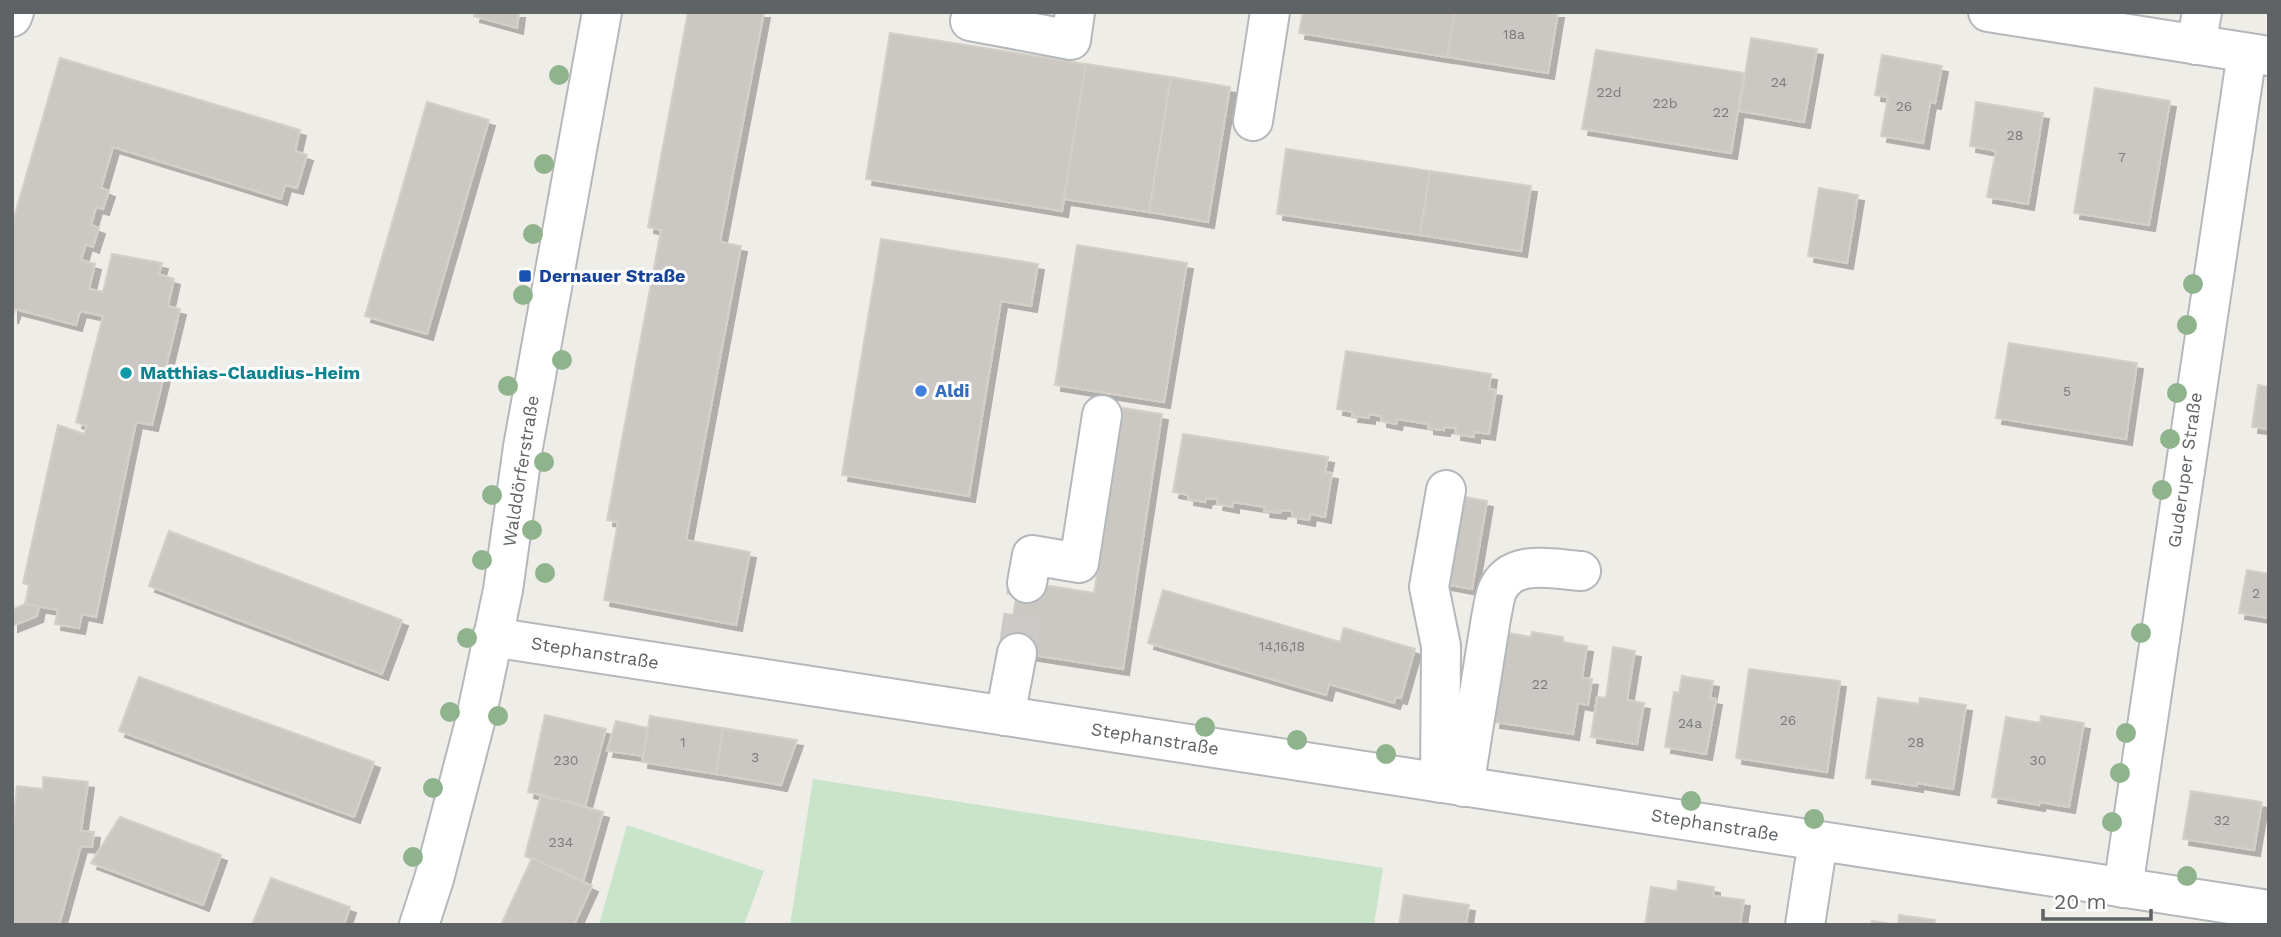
<svg xmlns="http://www.w3.org/2000/svg" width="2281" height="937" font-family="'Work Sans',sans-serif">
  <style>
    .green { fill: #c9e4c8 }
    .building { fill: #cbc8c4; stroke: #d4cfc7; stroke-width: 2; filter: url(#shadow) }
    .lines { fill: none; stroke-linecap: round; stroke-linejoin: round }
    .minor-tunnel { stroke: #cbcac8; stroke-width: 38; stroke-dasharray: 38 19; stroke-linecap: butt }
    .minor-casing { stroke: #b5b8bb; stroke-width: 42 }
    .minor { stroke: #fff; stroke-width: 38 }
    .tree { fill: #8fb38c }
    .transit-dot { fill: #1a4fb4; stroke: #fff; stroke-width: 2.5 }
    .culture-dot { fill: #0f9aa8; stroke: #fff; stroke-width: 2.5 }
    .shop-dot { fill: #3f7fe0; stroke: #fff; stroke-width: 2.5 }
    .labels { text-anchor: middle; stroke-width: 6; stroke-linejoin: round; paint-order: stroke }
    .number-label { font-size: 14px; fill: #7a7c7e }
    .transit-label { font-size: 18px; font-weight: bold; fill: #164399; stroke: #fff; text-anchor: start }
    .culture-label { font-size: 18px; font-weight: bold; fill: #0d838f; stroke: #fff; text-anchor: start }
    .shop-label { font-size: 18px; font-weight: bold; fill: #366cbe; stroke: #fff; text-anchor: start }
    .street-label { font-size: 18px; fill: #5f6366; stroke: #fff }
  </style>
  <defs>
    <filter id="shadow"><feDropShadow dx="6" dy="6" stdDeviation="0" flood-color="#0004"/></filter>
  </defs>
  <rect width="100%" height="100%" fill="#efede8"/>
  <g class="green">
    <polygon points="813,779 1383,868 1374,925 790,925"/>
    <polygon points="627,825 764,871 744,925 599,925"/>
  </g>
  <g class="building">
    <polygon points="475,12 519,12 517,28 474,16"/>
    <polygon points="688,12 764,12 720,242 741,246 686,540 750,552 736,625 604,600 618,522 607,520 661,230 648,227"/>
    <polygon points="1303,12 1455,12 1447,57 1299,33"/>
    <polygon points="1455,12 1558,12 1548,73 1447,57"/>
    <polygon points="890,33 1086,64 1062,211 866,179"/>
    <polygon points="1751,38 1817,49 1804,122 1739,111"/>
    <polygon points="1596,50 1744,73 1731,153 1582,129"/>
    <polygon points="1882,55 1942,66 1935,103 1930,102 1923,143 1881,136 1888,97 1875,95"/>
    <polygon points="60,58 300,130 295,151 307,155 297,188 285,185 281,199 113,147 101,188 109,191 103,209 96,207 91,225 99,228 93,247 86,244 81,260 95,264 89,289 103,292 112,254 162,263 159,274 174,279 168,306 180,309 152,425 136,422 96,617 82,614 79,628 55,624 58,610 25,604 29,585 23,583 58,425 84,434 87,426 76,422 103,316 80,311 76,325 15,309 12,318 12,225"/>
    <polygon points="1086,64 1171,77 1149,212 1064,199"/>
    <polygon points="1171,77 1230,87 1208,222 1149,212"/>
    <polygon points="2095,88 2170,101 2149,225 2074,213"/>
    <polygon points="427,102 489,120 427,334 365,316"/>
    <polygon points="1976,102 2043,113 2028,204 1987,197 1996,151 1970,146"/>
    <polygon points="1286,149 1430,171 1420,235 1277,214"/>
    <polygon points="1430,171 1531,186 1521,251 1420,235"/>
    <polygon points="1819,188 1858,195 1847,263 1808,256"/>
    <polygon points="881,239 1038,264 1031,306 1001,301 969,496 842,475"/>
    <polygon points="1077,245 1187,263 1164,402 1055,385"/>
    <polygon points="2009,343 2137,363 2126,439 1996,418"/>
    <polygon points="1346,351 1491,374 1489,389 1496,390 1489,434 1474,432 1474,437 1455,434 1456,428 1444,427 1444,430 1428,428 1428,424 1397,419 1396,424 1381,421 1381,416 1369,414 1369,418 1352,416 1353,412 1337,409"/>
    <polygon points="2258,385 2269,387 2269,429 2252,427"/>
    <polygon points="1123,408 1162,414 1123,669 1007,651 1019,581 1094,593"/>
    <polygon points="1183,434 1328,457 1325,472 1332,473 1325,517 1310,514 1309,520 1292,517 1292,511 1281,510 1280,513 1264,511 1265,507 1233,502 1233,507 1217,504 1218,499 1206,498 1205,502 1188,499 1189,495 1173,492"/>
    <polygon points="1460,496 1487,501 1472,589 1445,584"/>
    <polygon points="169,531 402,620 382,674 149,586"/>
    <polygon points="2247,570 2269,574 2269,618 2239,613"/>
    <polygon points="1163,590 1340,642 1344,628 1415,649 1401,698 1396,697 1394,703 1329,684 1326,695 1148,643"/>
    <polygon points="25,604 39,606 37,616 12,626 12,610"/>
    <polygon points="1532,632 1563,637 1563,642 1587,646 1582,678 1592,679 1588,705 1578,703 1573,734 1494,722 1508,633 1531,637"/>
    <polygon points="1613,647 1635,651 1627,700 1644,703 1637,744 1591,737 1597,697 1606,698"/>
    <polygon points="1749,669 1840,681 1827,772 1736,758"/>
    <polygon points="1682,676 1713,681 1710,698 1716,699 1706,754 1665,747 1674,692 1679,693"/>
    <polygon points="139,677 374,762 354,817 119,731"/>
    <polygon points="1878,698 1919,704 1920,698 1966,705 1953,789 1917,783 1917,786 1866,778"/>
    <polygon points="545,715 606,729 585,806 528,792"/>
    <polygon points="650,716 723,728 716,774 642,762"/>
    <polygon points="2041,716 2084,723 2069,807 2040,802 2039,805 1992,797 2006,717 2040,723"/>
    <polygon points="616,721 648,728 643,756 607,751"/>
    <polygon points="723,728 797,740 781,785 716,774"/>
    <polygon points="43,777 88,782 81,831 94,832 92,847 81,846 59,925 12,925 12,837 17,786 43,789"/>
    <polygon points="2191,791 2262,802 2254,850 2183,839"/>
    <polygon points="541,795 603,812 583,882 525,856"/>
    <polygon points="120,817 221,855 203,905 91,863"/>
    <polygon points="532,858 592,886 574,925 501,925"/>
    <polygon points="271,878 350,907 344,925 252,925"/>
    <polygon points="1678,881 1714,887 1713,896 1744,900 1740,925 1645,925 1651,887 1677,891"/>
    <polygon points="1404,895 1469,905 1466,925 1399,925"/>
    <polygon points="1899,915 1935,920 1934,925 1871,925 1872,921 1898,925"/>
  </g>
  <g class="lines">
    <polyline class="minor-tunnel" points="1017,653 1027,583"/>
    <g class="minor-casing">
      <g id="minor">
        <polyline points="1988,12 2269,56"/>
        <polyline points="12,17 14,12"/>
        <polyline points="970,21 1071,40 1075,12"/>
        <polyline points="2196,45 2202,12"/>
        <polyline points="1253,121 1270,12"/>
        <polyline points="1027,583 1032,555 1079,563 1102,415"/>
        <polyline points="492,637 2269,910"/>
        <polyline points="1005,716 1017,653"/>
        <polyline points="1440,783 1441,646 1429,587 1446,490"/>
        <path d="M1464 787 1491 618C1493 609 1494 599 1497 591 1511 558 1552 569 1581 571"/>
        <polyline points="2123,888 2247,53"/>
        <polyline points="419,925 434,879 476,718 503,590 523,447 602,12"/>
        <polyline points="1805,925 1818,841"/>
      </g>
    </g>
    <use href="#minor" class="minor"/>
  </g>
  <g class="tree">
    <circle cx="559" cy="75" r="10"/>
    <circle cx="544" cy="164" r="10"/>
    <circle cx="533" cy="234" r="10"/>
    <circle cx="2193" cy="284" r="10"/>
    <circle cx="523" cy="295" r="10"/>
    <circle cx="2187" cy="325" r="10"/>
    <circle cx="562" cy="360" r="10"/>
    <circle cx="508" cy="386" r="10"/>
    <circle cx="2177" cy="393" r="10"/>
    <circle cx="2170" cy="439" r="10"/>
    <circle cx="544" cy="462" r="10"/>
    <circle cx="2162" cy="490" r="10"/>
    <circle cx="492" cy="495" r="10"/>
    <circle cx="532" cy="530" r="10"/>
    <circle cx="482" cy="560" r="10"/>
    <circle cx="545" cy="573" r="10"/>
    <circle cx="2141" cy="633" r="10"/>
    <circle cx="467" cy="638" r="10"/>
    <circle cx="450" cy="712" r="10"/>
    <circle cx="498" cy="716" r="10"/>
    <circle cx="1205" cy="727" r="10"/>
    <circle cx="2126" cy="733" r="10"/>
    <circle cx="1297" cy="740" r="10"/>
    <circle cx="1386" cy="754" r="10"/>
    <circle cx="2120" cy="773" r="10"/>
    <circle cx="433" cy="788" r="10"/>
    <circle cx="1691" cy="801" r="10"/>
    <circle cx="1814" cy="819" r="10"/>
    <circle cx="2112" cy="822" r="10"/>
    <circle cx="413" cy="857" r="10"/>
    <circle cx="2187" cy="876" r="10"/>
  </g>
  <rect class="transit-dot" x="518" y="269" width="14" height="14" rx="3.5"/>
  <circle class="culture-dot" cx="126" cy="373" r="7"/>
  <circle class="shop-dot" cx="921" cy="391" r="7"/>
  <g class="labels">
    <g class="number-label">
      <text x="1514" y="39">18a</text>
      <text x="1779" y="87">24</text>
      <text x="1609" y="97">22d</text>
      <text x="1665" y="108">22b</text>
      <text x="1904" y="111">26</text>
      <text x="1721" y="117">22</text>
      <text x="2015" y="140">28</text>
      <text x="2122" y="162">7</text>
      <text x="2067" y="396">5</text>
      <text x="2256" y="598">2</text>
      <text x="1282" y="651">14,16,18</text>
      <text x="1540" y="689">22</text>
      <text x="1788" y="725">26</text>
      <text x="1690" y="728">24a</text>
      <text x="683" y="747">1</text>
      <text x="1916" y="747">28</text>
      <text x="755" y="762">3</text>
      <text x="566" y="765">230</text>
      <text x="2038" y="765">30</text>
      <text x="2222" y="825">32</text>
      <text x="561" y="847">234</text>
    </g>
    <g class="transit-label">
      <text x="539" y="282">Dernauer Straße</text>
    </g>
    <g class="culture-label">
      <text x="140" y="379">Matthias-Claudius-Heim</text>
    </g>
    <g class="shop-label">
      <text x="935" y="397">Aldi</text>
    </g>
    <g class="street-label">
      <text transform="translate(2185 470) rotate(-82)" y="6">Guderuper Straße</text>
      <text transform="translate(521 471) rotate(-81)" y="6">Walddörferstraße</text>
      <text transform="translate(595 653) rotate(9)" y="6">Stephanstraße</text>
      <text transform="translate(1155 739) rotate(9)" y="6">Stephanstraße</text>
      <text transform="translate(1715 825) rotate(9)" y="6">Stephanstraße</text>
    </g>
  </g>
  <rect width="2281" height="937" fill="none" stroke="#5f6366" stroke-width="28"/>
  <path d="M2043 909v10h108v-10" fill="none" stroke="#5f6366" stroke-width="3.5"/>
  <text x="2054" y="909" font-size="21" fill="#5f6366" stroke="#ffffff" stroke-width="5" paint-order="stroke">20 m</text>
</svg>
